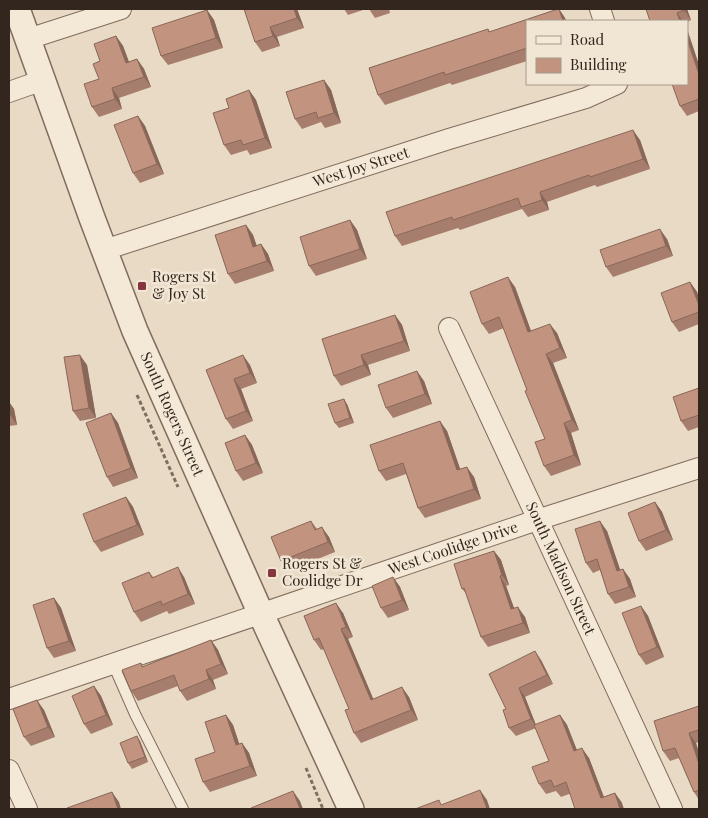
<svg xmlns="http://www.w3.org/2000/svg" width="708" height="818" font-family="'Playfair Display',serif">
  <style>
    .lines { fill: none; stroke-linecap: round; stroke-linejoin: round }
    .service-casing { stroke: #816c5d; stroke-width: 12 }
    .minor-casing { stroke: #816c5d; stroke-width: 22 }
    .tertiary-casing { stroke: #816c5d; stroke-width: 28 }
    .path { stroke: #816c5d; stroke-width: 3; stroke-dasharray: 4 2.5; stroke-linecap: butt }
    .service { stroke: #f4e8d6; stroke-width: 10 }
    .minor { stroke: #f4e8d6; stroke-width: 20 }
    .tertiary { stroke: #f4e8d6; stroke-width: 25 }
    .wall { fill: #a77e6d }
    .shaded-wall { fill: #886759 }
    .building { fill: #c2937f; stroke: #886759 }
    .poi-dot { fill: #88343e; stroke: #f1e5d3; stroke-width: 2 }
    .labels { text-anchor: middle; stroke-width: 5; stroke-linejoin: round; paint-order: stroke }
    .street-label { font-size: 15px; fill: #32261f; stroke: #f1e5d3 }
    .poi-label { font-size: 15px; fill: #32261f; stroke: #f1e5d3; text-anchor: start }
  </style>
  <rect width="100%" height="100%" fill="#e8dac4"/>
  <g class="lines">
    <g class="service-casing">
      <polyline id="service" points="113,664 135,714 183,809"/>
    </g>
    <g class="minor-casing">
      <g id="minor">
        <polyline points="600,9 604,21"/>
        <polyline points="28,39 121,9"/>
        <polyline points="9,92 43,80"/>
        <path id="s1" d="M104 250 449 139 586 98 617 84"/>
        <path id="s2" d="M449 328 672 809"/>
        <path id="s3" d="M9 699 537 520 699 468"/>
        <polyline points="9,770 27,809"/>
      </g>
    </g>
    <g class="tertiary-casing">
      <g id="tertiary">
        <path id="s4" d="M17 9 92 218 135 331 261 614 351 809"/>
      </g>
    </g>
    <g class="path">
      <polyline points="137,395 178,487"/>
      <polyline points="306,768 323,809"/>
    </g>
    <use href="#service" class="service"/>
    <use href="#minor" class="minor"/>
    <use href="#tertiary" class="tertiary"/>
  </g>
  <g class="wall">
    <polygon points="244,9 297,9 304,28 277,37 280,46 262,52 255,42"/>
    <polygon points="344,9 366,9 348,15"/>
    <polygon points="369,9 389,9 390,13 375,18"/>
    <polygon points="559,9 565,18 566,21 527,21 527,61 452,85 450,83 385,105 378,95 369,68 488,29 490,32"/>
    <polygon points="646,9 687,9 691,20 687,22 650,21"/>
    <polygon points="207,10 214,20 223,48 168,65 161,56"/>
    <polygon points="687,29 699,65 699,111 687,116 680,106 687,84"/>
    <polygon points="116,36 123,46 129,62 137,59 144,69 151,87 119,98 122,109 99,117 92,107 99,79 100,61"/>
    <polygon points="324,80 331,90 341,123 325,128 321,122 302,129 295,119"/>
    <polygon points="249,90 256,100 272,148 250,155 247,150 231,155 224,145 229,108"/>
    <polygon points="138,116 145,126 164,174 140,183 133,173"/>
    <polygon points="640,140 650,169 597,187 595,185 547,202 549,210 528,217 522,209 460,230 458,228 402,246 395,236"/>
    <polygon points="350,220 357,230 367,259 316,276 309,266"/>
    <polygon points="246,225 253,235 257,246 261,244 268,254 274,271 235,284 228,274"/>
    <polygon points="667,239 673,256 613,277 606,267"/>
    <polygon points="690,282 697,292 699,298 699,324 679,332 672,322"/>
    <polygon points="515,287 531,331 557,333 567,358 553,363 579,430 571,433 581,465 551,476 544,466 545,439 527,390 504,328 489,334 482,324"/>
    <polygon points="395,315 402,325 410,351 368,365 371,375 341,386 334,376"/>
    <polygon points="87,365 96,418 80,421 73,411"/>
    <polygon points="250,365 257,383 241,389 253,421 233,429 226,419 206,370"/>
    <polygon points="424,381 432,404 393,418 386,408"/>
    <polygon points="699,388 699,427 688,431 681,421"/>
    <polygon points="9,402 14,409 17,425 9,426"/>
    <polygon points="347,404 354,423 339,428 335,423"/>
    <polygon points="111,413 118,423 138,478 113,487 107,477"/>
    <polygon points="447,431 460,469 474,477 481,499 425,518 418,508 406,474 386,481 379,471"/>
    <polygon points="245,435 252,445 263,473 243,481 236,471"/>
    <polygon points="126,497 133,507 144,535 101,552 94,542"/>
    <polygon points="655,502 662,512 673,540 646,551 639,541"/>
    <polygon points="311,521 317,529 329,537 335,552 288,571 281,561"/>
    <polygon points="607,531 620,570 623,569 630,579 636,597 615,604 608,594 600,570 593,573 586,563"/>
    <polygon points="494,551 501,560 509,585 506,586 514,608 525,617 530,633 488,647 481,637 467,594 462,589"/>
    <polygon points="149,572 153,577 184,577 195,604 169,614 167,611 141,622 134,612"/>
    <polygon points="393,577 400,587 409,610 388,618 381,608"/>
    <polygon points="54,598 61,608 76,651 54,658 47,648"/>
    <polygon points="641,606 648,616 664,657 646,665 639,655"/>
    <polygon points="343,613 353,637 348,639 373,699 409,697 418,720 361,743 354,733 349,709 324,649 321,650 314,640"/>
    <polygon points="211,640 218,650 228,674 213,680 216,689 187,701 180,691 178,686 138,701 131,691 141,663 143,667"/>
    <polygon points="541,660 553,684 525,697 536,725 560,715 567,725 577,750 589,758 604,797 615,793 622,803 569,794 561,797 556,791 546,794 539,784 549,761 536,728 516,736 509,728 506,709 489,674"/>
    <polygon points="94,686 101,696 113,725 91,734 84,724"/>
    <polygon points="699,706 699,742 696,743 699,753 699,800 694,792 679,758 670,761 663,751"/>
    <polygon points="44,710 55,737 31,746 24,737"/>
    <polygon points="226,715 233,725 239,744 242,743 249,753 257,776 210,792 203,782 215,752"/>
    <polygon points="140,741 148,762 132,769 128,763"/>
  </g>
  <g class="shaded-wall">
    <polygon points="294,9 297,9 304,28 297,18"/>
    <polygon points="559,9 565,18 566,21 563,21"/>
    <polygon points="684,9 687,9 691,20 684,10"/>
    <polygon points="207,10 214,20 223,48 216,38"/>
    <polygon points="677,13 683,21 680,21"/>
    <polygon points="270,27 277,37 280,46 273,36"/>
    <polygon points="687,29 699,65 699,74 687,39"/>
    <polygon points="116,36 123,46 133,73 126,63"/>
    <polygon points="137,59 144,69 151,87 144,77"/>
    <polygon points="324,80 331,90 341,123 334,113"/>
    <polygon points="112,88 119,98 122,109 115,99"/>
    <polygon points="249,90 256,100 272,148 265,138"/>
    <polygon points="138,116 145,126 164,174 157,164"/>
    <polygon points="633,130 640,140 650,169 643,159"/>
    <polygon points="540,192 547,202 549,210 542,200"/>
    <polygon points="350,220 357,230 367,259 360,249"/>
    <polygon points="246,225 253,235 260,257 253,247"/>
    <polygon points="660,229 667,239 673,256 666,246"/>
    <polygon points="261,244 268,254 274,271 267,261"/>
    <polygon points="508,277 515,287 535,342 528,332"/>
    <polygon points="690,282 697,292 699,298 699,305"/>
    <polygon points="395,315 402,325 410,351 404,341"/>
    <polygon points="550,324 557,333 567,358 560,348"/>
    <polygon points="546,354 553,363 579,430 572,420"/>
    <polygon points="80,355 87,365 96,418 89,408"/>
    <polygon points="243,355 250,365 257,383 250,373"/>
    <polygon points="361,355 368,365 371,375 364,365"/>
    <polygon points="417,371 424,381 432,404 425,394"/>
    <polygon points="234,379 241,389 253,421 246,411"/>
    <polygon points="344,399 347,404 354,423 350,418"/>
    <polygon points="9,402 14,409 17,425 10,415"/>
    <polygon points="111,413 118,423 138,478 131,468"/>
    <polygon points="440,421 447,431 464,480 457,470"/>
    <polygon points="564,423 571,433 581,465 574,455"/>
    <polygon points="245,435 252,445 263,473 256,463"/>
    <polygon points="467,467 474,477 481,499 474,489"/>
    <polygon points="126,497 133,507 144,535 137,525"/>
    <polygon points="655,502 662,512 673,540 666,530"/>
    <polygon points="600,521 607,531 624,581 617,571"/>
    <polygon points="322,527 329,537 335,552 328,542"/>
    <polygon points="494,551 501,560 509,585 502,575"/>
    <polygon points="178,567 184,577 195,604 188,594"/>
    <polygon points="623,569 630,579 636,597 629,587"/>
    <polygon points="500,576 506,586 518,619 511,609"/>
    <polygon points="393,577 400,587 409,610 402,600"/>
    <polygon points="54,598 61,608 76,651 69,641"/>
    <polygon points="336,603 343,613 353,637 346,627"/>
    <polygon points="641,606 648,616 664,657 657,647"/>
    <polygon points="518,607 525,617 530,633 523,623"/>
    <polygon points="341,629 348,639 378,710 371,700"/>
    <polygon points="211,640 218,650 228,674 221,664"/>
    <polygon points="535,651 541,660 553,684 547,675"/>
    <polygon points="206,670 213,680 216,689 209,679"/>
    <polygon points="94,686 101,696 113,725 106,715"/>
    <polygon points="402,687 409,697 418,720 411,710"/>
    <polygon points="519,688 525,697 537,728 531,719"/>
    <polygon points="37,700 44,710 55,737 48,727"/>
    <polygon points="226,715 233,725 243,755 236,745"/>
    <polygon points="560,715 567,725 581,761 574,751"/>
    <polygon points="689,733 696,743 699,753 699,764"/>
    <polygon points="137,736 140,741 148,762 145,757"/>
    <polygon points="242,743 249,753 257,776 250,766"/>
    <polygon points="582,748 589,758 608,808 601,798"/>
    <polygon points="480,790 487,800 490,809 487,809"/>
    <polygon points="293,791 300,801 303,809 300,809"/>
    <polygon points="112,792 119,802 121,809 118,809"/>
    <polygon points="615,793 622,803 624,809 620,809"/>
  </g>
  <g class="building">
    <polygon points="244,9 294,9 297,18 270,27 273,36 255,42"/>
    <polygon points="558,9 559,9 563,21 527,21 527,48 445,75 444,72 378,95 369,68 488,29 489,32"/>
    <polygon points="646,9 684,9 684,10 677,13 680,21 650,21"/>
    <polygon points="207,10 216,38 161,56 152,28"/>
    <polygon points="116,36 126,63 137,59 144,77 112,88 115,99 92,107 84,84 99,79 93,64 100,61 94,44"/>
    <polygon points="687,39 699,74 699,99 680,106 672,84 687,84"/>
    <polygon points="324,80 334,113 318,118 316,112 295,119 286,92"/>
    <polygon points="249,90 265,138 243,145 241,140 224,145 213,113 229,108 226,99"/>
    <polygon points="138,116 157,164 133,173 114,125"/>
    <polygon points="633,130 643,159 590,177 589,175 540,192 542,200 521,207 518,198 453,220 452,217 395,236 386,212"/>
    <polygon points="350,220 360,249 309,266 300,237"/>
    <polygon points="246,225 253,247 261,244 267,261 228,274 215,235"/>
    <polygon points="660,229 666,246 606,267 600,250"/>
    <polygon points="508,277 528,332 550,324 560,348 546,354 572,420 564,423 574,455 544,466 535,442 545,439 525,391 527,390 499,317 482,324 470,292"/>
    <polygon points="690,282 699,305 699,312 672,322 661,293"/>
    <polygon points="395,315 404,341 361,355 364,365 334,376 322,339"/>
    <polygon points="80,355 89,408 73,411 64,357"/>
    <polygon points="243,355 250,373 234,379 246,411 226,419 206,370"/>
    <polygon points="417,371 425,394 386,408 378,385"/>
    <polygon points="699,388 699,415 681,421 673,397"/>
    <polygon points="344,399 350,418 335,423 328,404"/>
    <polygon points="111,413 131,468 107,477 86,423"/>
    <polygon points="440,421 457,470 467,467 474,489 418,508 403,463 379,471 370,445"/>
    <polygon points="245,435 256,463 236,471 225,443"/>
    <polygon points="126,497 137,525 94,542 83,514"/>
    <polygon points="655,502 666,530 639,541 628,513"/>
    <polygon points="311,521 315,530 322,527 328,542 281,561 271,537"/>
    <polygon points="600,521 617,571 623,569 629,587 608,594 597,559 586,563 575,529"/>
    <polygon points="494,551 502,575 500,576 511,609 518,607 523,623 481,637 464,588 462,589 454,564"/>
    <polygon points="178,567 188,594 162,605 161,601 134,612 122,583 149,572 152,578"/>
    <polygon points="393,577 402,600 381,608 372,586"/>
    <polygon points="54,598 69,641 47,648 33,605"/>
    <polygon points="336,603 346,627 341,629 371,700 402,687 411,710 354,733 345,710 349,709 319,638 314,640 304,616"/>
    <polygon points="641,606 657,647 639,655 622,613"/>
    <polygon points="211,640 221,664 206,670 209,679 180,691 174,675 131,691 122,670 141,663 142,667"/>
    <polygon points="535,651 547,675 519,688 531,719 509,728 503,710 506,709 489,674"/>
    <polygon points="94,686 106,715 84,724 72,696"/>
    <polygon points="37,700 48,727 24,737 13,709"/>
    <polygon points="699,706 699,730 689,733 699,764 699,790 694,792 675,748 663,751 654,721"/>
    <polygon points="226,715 236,745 242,743 250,766 203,782 195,759 215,752 205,722"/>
    <polygon points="560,715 574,751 582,748 601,798 615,793 620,809 575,809 566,782 554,787 551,780 539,784 532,767 549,761 534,725"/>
    <polygon points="137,736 145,757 128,763 120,743"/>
    <polygon points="480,790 487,809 415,809 439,800 441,805"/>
    <polygon points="293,791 300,809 252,809 251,808"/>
    <polygon points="112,792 118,809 68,809 67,808"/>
  </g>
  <g class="poi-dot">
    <rect x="137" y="281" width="10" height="10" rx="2.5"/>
    <rect x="267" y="568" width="10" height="10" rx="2.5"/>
  </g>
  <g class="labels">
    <g class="street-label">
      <text dy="5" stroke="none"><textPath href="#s1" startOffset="270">West Joy Street</textPath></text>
      <text dy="5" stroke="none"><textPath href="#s4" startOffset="434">South Rogers Street</textPath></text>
      <text dy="5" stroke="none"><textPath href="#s3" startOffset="469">West Coolidge Drive</textPath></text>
      <text dy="5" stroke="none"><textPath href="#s2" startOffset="265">South Madison Street</textPath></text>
    </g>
    <g class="poi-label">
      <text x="152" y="282">Rogers St<tspan x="152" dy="17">&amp; Joy St</tspan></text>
      <text x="282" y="569">Rogers St &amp;<tspan x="282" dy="17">Coolidge Dr</tspan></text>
    </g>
  </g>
  <rect width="708" height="818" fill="none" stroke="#32261f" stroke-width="20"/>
  <rect x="526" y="20" width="162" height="65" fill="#f1e5d3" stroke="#a5998b"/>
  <rect x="536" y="36" width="25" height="8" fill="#f4e8d6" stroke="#a5998b"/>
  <text x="570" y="45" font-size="15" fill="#32261f">Road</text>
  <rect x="536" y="58" width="25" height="15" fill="#c2937f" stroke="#a5998b"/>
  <text x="570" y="70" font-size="15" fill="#32261f">Building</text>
</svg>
